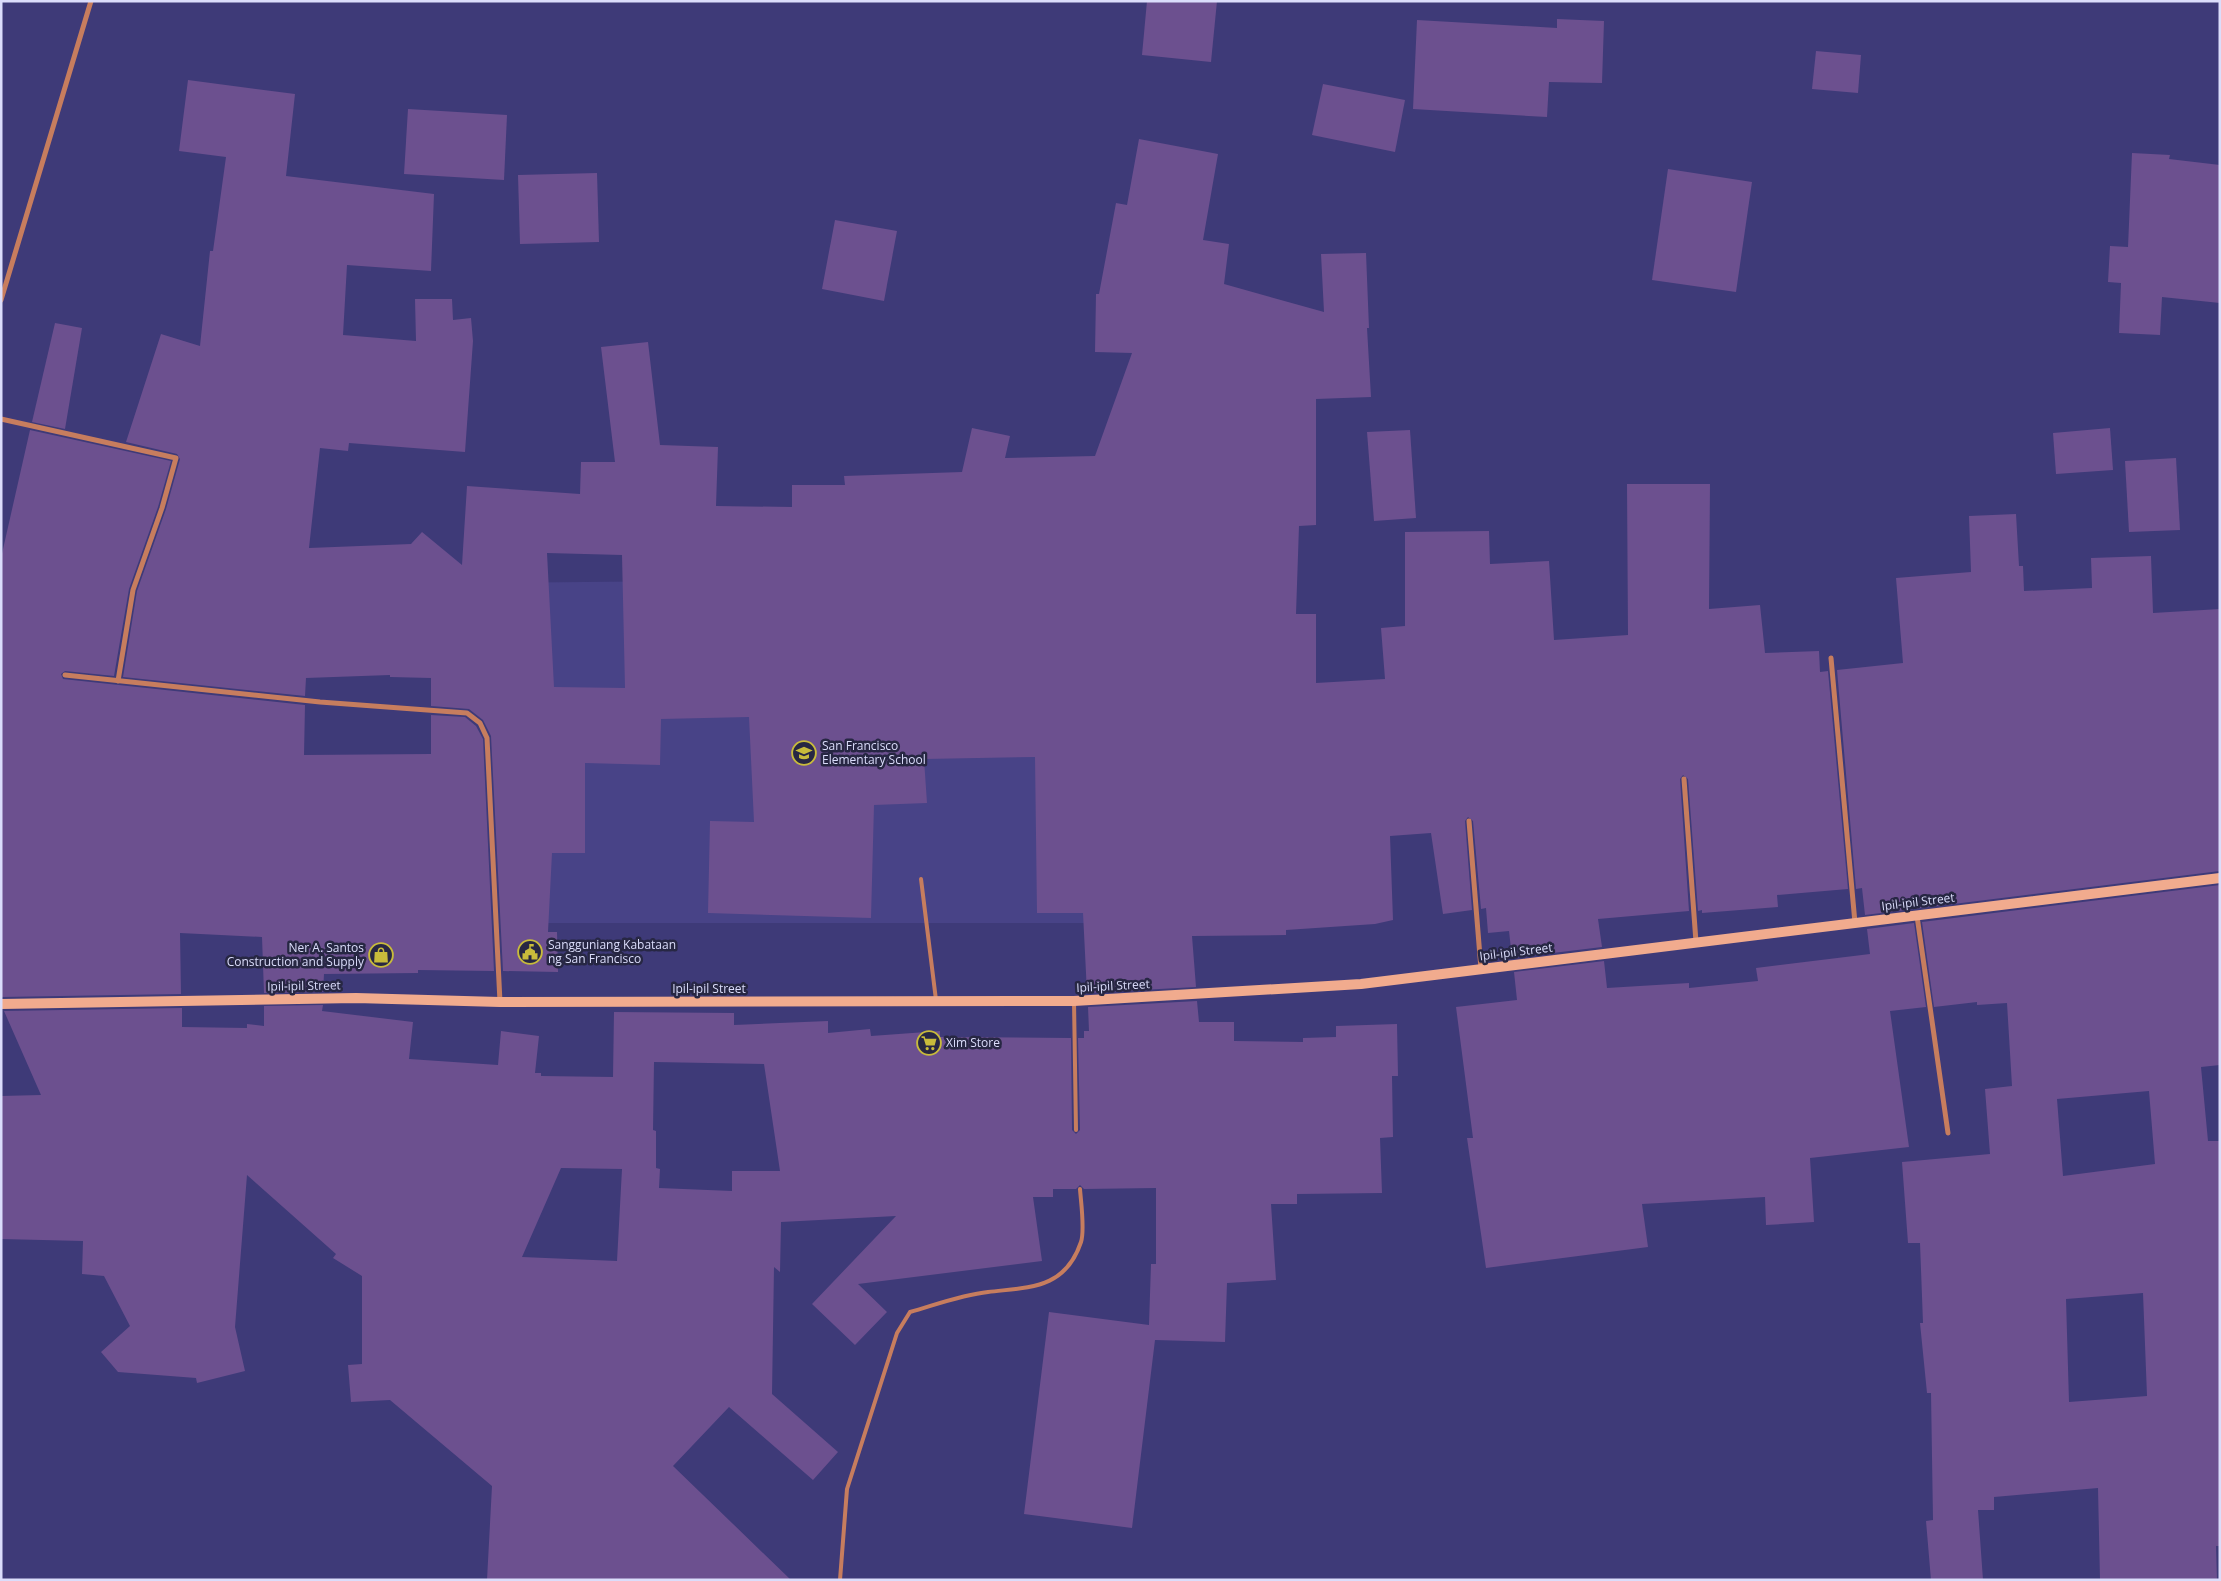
<svg xmlns="http://www.w3.org/2000/svg" width="2221" height="1581" font-family="'Open Sans',sans-serif">
  <style>
    .built { fill: #484387 }
    .building { fill: #6c508f; fill-rule: evenodd }
    .lines { fill: none; stroke-linecap: round; stroke-linejoin: round }
    .lane { stroke: #c77d5e; stroke-width: 4 }
    .street { stroke: #c77d5e; stroke-width: 5 }
    .secondary { stroke: #f1ab8e; stroke-width: 10 }
    .labels { text-anchor: middle; stroke-width: 5; stroke-linejoin: round; paint-order: stroke }
    .poi-label { font-size: 12px; fill: #dbddfb; stroke: #272743; text-anchor: start }
    .street-label { font-size: 12px; fill: #dbddfb; stroke: #272743 }
  </style>
  <rect width="100%" height="100%" fill="#3e3a78"/>
  <polygon class="built" points="1110,577 1107,923 504,923 494,583"/>
  <g class="building">
    <polygon points="1147,1 1217,1 1211,62 1142,55"/>
    <polygon points="1557,19 1604,21 1602,83 1549,82 1547,117 1413,109 1417,20 1557,28"/>
    <polygon points="1816,51 1861,55 1858,93 1812,89"/>
    <path d="M188 80 295 94 286 176 434 194 431 271 347 265 343 335 416 341 415 299H452L453 320 471 318 473 341 465 452 349 443 348 451 320 448 309 548 411 544 422 532 462 565 467 486 580 494 581 462H615L601 347 648 342 660 445 718 447 716 506 792 507V485H845L844 476 962 472 972 428 1010 436 1005 458 1095 456 1132 353 1095 352 1096 294H1099L1116 203 1127 205 1139 139 1218 154 1203 240 1229 244 1224 284 1324 312 1321 254 1366 253 1369 328H1367L1371 397 1316 399V525L1299 526 1296 614H1316V683L1385 679 1381 628 1405 626V532L1489 531 1490 564 1549 561 1554 640 1628 635 1627 484H1710L1709 609 1760 605 1765 653 1819 651 1820 672 1828 671 1848 889 1777 895 1778 907 1702 913V910L1698 911 1688 779 1683 775 1680 779 1689 911 1598 919 1602 947 1512 958 1509 931 1488 933 1486 908 1481 909 1473 821 1468 817 1465 821 1472 910 1443 914 1431 833 1390 836 1393 920 1375 924 1286 930V935L1192 936 1196 987 1087 993 1083 913H1037L1035 757 924 759 927 803 874 805 871 918 708 913 710 821 754 822 749 717 661 719 660 765 585 763V853H552L548 932H557L558 972 503 971 491 736 483 720 469 709 431 706V678L390 677V675L306 678 305 696 123 677 137 591 166 509 180 459 177 454 126 442 161 334 200 346 210 251H213L226 157 179 151ZM547 553 622 555 625 688 554 687Z"/>
    <polygon points="1323,84 1405,100 1395,152 1312,135"/>
    <polygon points="408,109 507,115 504,180 404,174"/>
    <polygon points="2132,153 2170,155 2169,159 2220,165 2220,303 2162,297 2160,335 2119,333 2121,283 2108,282 2110,246 2128,247"/>
    <polygon points="1668,169 1752,182 1736,292 1652,280"/>
    <polygon points="597,173 599,242 520,244 518,175"/>
    <polygon points="835,220 897,231 884,301 822,289"/>
    <polygon points="55,323 82,328 65,429 32,422"/>
    <polygon points="2110,428 2113,470 2056,474 2053,433"/>
    <polygon points="30,430 171,461 158,507 129,589 114,676 65,671 61,674 63,679 305,705 304,755 431,754 431,715 465,717 476,726 483,739 494,971 418,970 418,973 324,974 323,992 264,993 262,937 180,933 181,994 1,997 1,558"/>
    <polygon points="1410,430 1416,518 1374,521 1367,432"/>
    <polygon points="2176,458 2180,530 2129,532 2125,461"/>
    <polygon points="2016,514 2019,566 2023,566 2024,591 2092,588 2091,558 2151,556 2153,613 2220,609 2220,871 1865,915 1862,888 1856,889 1837,670 1903,663 1896,578 1971,572 1969,516"/>
    <path d="M2220 885V1065L2201 1067 2208 1141H2220V1546H2216L2217 1580H2100L2098 1488 1994 1497V1510H1978L1983 1580H1931L1926 1521 1933 1520 1931 1393H1927L1920 1323H1923L1920 1243H1908L1902 1162 1990 1154 1985 1089 2012 1086 2007 1003 1977 1005V1002L1934 1007 1922 922ZM2149 1091 2155 1164 2063 1176 2057 1099ZM2143 1293 2147 1396 2069 1402 2066 1299Z"/>
    <polygon points="1914,923 1926,1007 1890,1011 1909,1147 1810,1158 1814,1222 1766,1225 1765,1197 1642,1204 1648,1247 1486,1268 1467,1138 1473,1138 1456,1007 1517,1000 1514,972 1604,961 1607,988 1689,983 1689,988 1758,981 1756,968 1870,954 1867,929"/>
    <path d="M1197 1001 1199 1022H1234V1041L1303 1042V1038L1336 1037V1026L1397 1024 1398 1076H1392L1393 1137 1380 1138 1382 1193 1297 1194V1204H1271L1276 1280 1227 1283 1225 1342 1155 1340 1132 1528 1024 1514 1049 1312 1149 1325 1151 1264H1156V1188L1084 1189 1080 1185 1076 1189H1053V1197H1033L1042 1261 858 1284 887 1312 855 1345 812 1304 896 1216 781 1222 780 1272 774 1267 772 1394 838 1452 813 1480 729 1407 673 1466 791 1580H487L492 1486 390 1400 351 1402 348 1365 362 1364V1276L333 1258 336 1254 247 1175 235 1327 245 1371 197 1383 196 1378 118 1372 101 1352 130 1326 104 1276 82 1274 83 1241 1 1239V1096L41 1095 4 1011 182 1008V1027L247 1028V1024L264 1026V1006L323 1005 322 1011 413 1022 409 1059 498 1065 501 1031 539 1036 535 1073H541V1076L613 1077 614 1012 734 1013V1025L828 1021V1033L870 1029 871 1036 940 1031V1037L1071 1038 1072 1130 1076 1134 1080 1130 1078 1038H1084V1031H1089L1088 1007ZM654 1062 764 1064 780 1171H732V1191L659 1188 660 1169 656 1168V1131L653 1130ZM561 1168 622 1169 617 1261 522 1257Z"/>
  </g>
  <g class="lines">
    <g class="lane">
      <polyline points="921,879 936,1000"/>
      <polyline points="1074,1001 1076,1130"/>
      <path d="M840 1580 847 1489 897 1333 910 1312C935 1305 961 1295 988 1292 1028 1287 1065 1290 1081 1242 1085 1230 1081 1203 1080 1189"/>
    </g>
    <g class="street">
      <polyline points="1,300 91,1"/>
      <polyline points="1,419 176,458 162,508 133,590 118,681"/>
      <polyline points="1831,658 1855,923"/>
      <polyline points="65,675 320,702 467,713 480,723 487,738 500,1002"/>
      <polyline points="1684,779 1696,942"/>
      <polyline points="1469,821 1481,969"/>
      <polyline points="1917,916 1948,1133"/>
    </g>
    <polyline class="secondary" points="1,1004 356,998 500,1002 1074,1001 1361,984 2220,878"/>
  </g>
  <defs>
    <g id="school-ring" transform="scale(1.25)"><circle r="9.5" fill="#272743" stroke="#c8bb3b" stroke-width="1.5"/><path d="M0-5L7-2L0 1L-7-2ZM-4 1L0 2.5L4 1V4Q0 6-4 4Z" fill="#c8bb3b"/></g>
    <g id="civic-ring" transform="scale(1.25)"><circle r="9.5" fill="#272743" stroke="#c8bb3b" stroke-width="1.5"/><path d="M-.6-6.5H3V-4.5H.6V-3L4-1V1h2V6H-6V1h2V-1L-.6-3ZM-1.2 2.5V6h2.4V2.5Z" fill="#c8bb3b"/></g>
    <g id="shop-ring" transform="scale(1.25)"><circle r="9.5" fill="#272743" stroke="#c8bb3b" stroke-width="1.5"/><path d="M-5-2.5h2.3a2.7 3.5 0 0 1 5.4 0H5L5.5 6h-11ZM-1.5-2.5h3a1.5 2.3 0 0 0-3 0Z" fill="#c8bb3b"/></g>
    <g id="supermarket-ring" transform="scale(1.25)"><circle r="9.5" fill="#272743" stroke="#c8bb3b" stroke-width="1.5"/><path d="M-6-5.5h2.5l.6 2H6L4.5 2H-2.5L-4.4-4H-6ZM-1.5 3.2a1.3 1.3 0 1 0 .1 0ZM3 3.2a1.3 1.3 0 1 0 .1 0Z" fill="#c8bb3b"/></g>
  </defs>
  <g fill-rule="evenodd">
    <use href="#school-ring" x="804" y="753"/>
    <use href="#civic-ring" x="530" y="952"/>
    <use href="#shop-ring" x="381" y="955"/>
    <use href="#supermarket-ring" x="929" y="1043"/>
  </g>
  <g class="labels">
    <g class="poi-label">
      <text x="822" y="750">San Francisco<tspan x="822" dy="14">Elementary School</tspan></text>
      <text x="548" y="949">Sangguniang Kabataan<tspan x="548" dy="14">ng San Francisco</tspan></text>
      <text x="364" y="952" text-anchor="end">Ner A. Santos<tspan x="364" dy="14">Construction and Supply</tspan></text>
      <text x="946" y="1047">Xim Store</text>
    </g>
    <g class="street-label">
      <text transform="translate(1918 902) rotate(-7)" y="4">Ipil-ipil Street</text>
      <text transform="translate(1516 952) rotate(-7)" y="4">Ipil-ipil Street</text>
      <text transform="translate(304 986) rotate(-1)" y="4">Ipil-ipil Street</text>
      <text transform="translate(1113 986) rotate(-3)" y="4">Ipil-ipil Street</text>
      <text x="709" y="993">Ipil-ipil Street</text>
    </g>
  </g>
  <rect width="2221" height="1581" fill="none" stroke="#dbddfb" stroke-width="5"/>
</svg>
